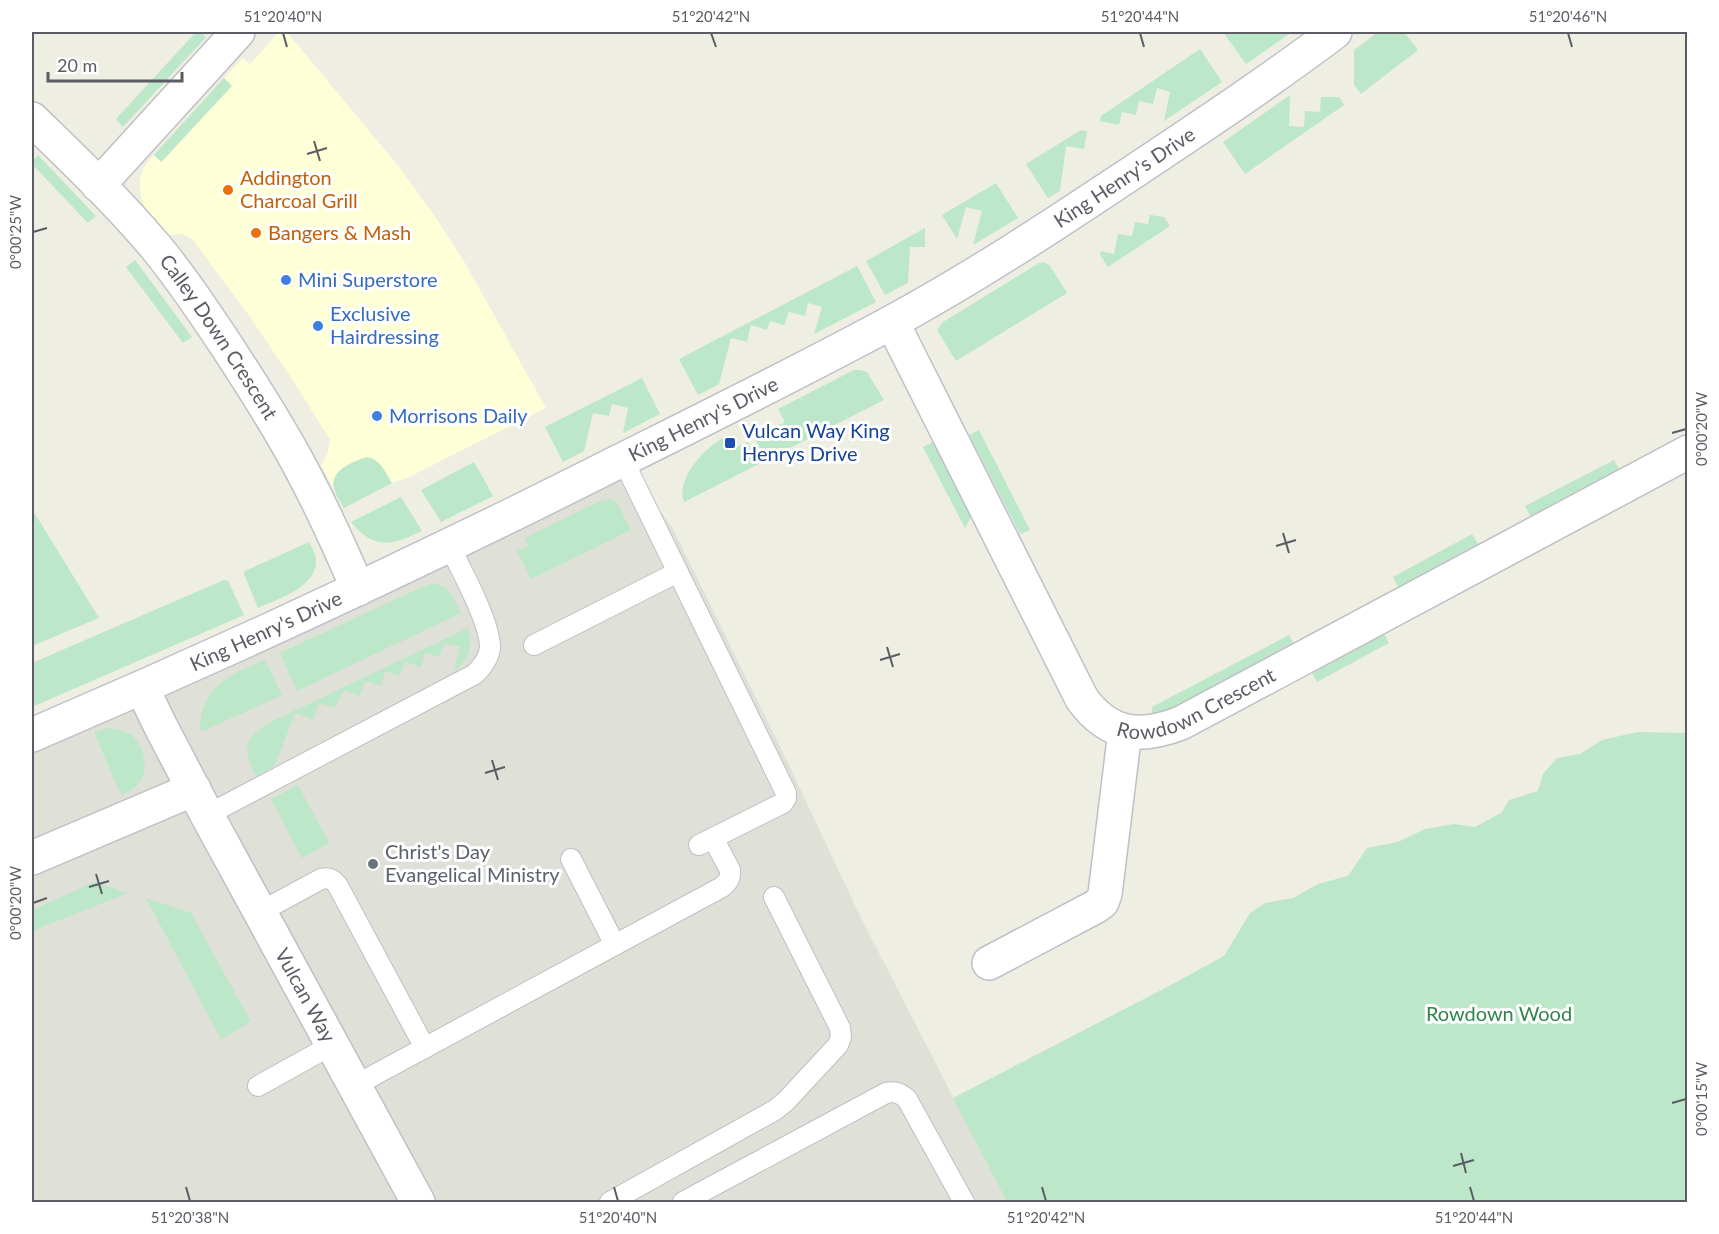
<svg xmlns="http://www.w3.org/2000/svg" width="1719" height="1234" font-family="Lato,sans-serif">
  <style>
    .commercial { fill: #fdffd6 }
    .industrial { fill: #dfe0d7 }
    .green { fill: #bde7c9 }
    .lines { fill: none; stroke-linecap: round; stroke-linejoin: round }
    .lane-casing { stroke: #bfbfc6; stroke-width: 22 }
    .street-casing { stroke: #bfbfc6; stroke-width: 36 }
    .secondary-casing { stroke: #bfc0c9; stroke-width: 36 }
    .lane { stroke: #fff; stroke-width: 20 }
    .street { stroke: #fff; stroke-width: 33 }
    .secondary { stroke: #fff; stroke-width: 33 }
    .ticks { fill: none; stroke: #5b5c64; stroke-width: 2 }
    .food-dot { fill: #e8710a; stroke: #fff; stroke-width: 2 }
    .shop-dot { fill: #3f7fe0; stroke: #fff; stroke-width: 2 }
    .transit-dot { fill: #1a4fb4; stroke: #fff; stroke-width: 2 }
    .worship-dot { fill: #6b7280; stroke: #fff; stroke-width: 2 }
    .labels { text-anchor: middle; stroke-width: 6; stroke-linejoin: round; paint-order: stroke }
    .street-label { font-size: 20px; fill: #5b5c64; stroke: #fff }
    .food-label { font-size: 20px; fill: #c56008; stroke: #fff; text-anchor: start }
    .shop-label { font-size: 20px; fill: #366cbe; stroke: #fff; text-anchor: start }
    .transit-label { font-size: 20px; fill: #164399; stroke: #fff; text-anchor: start }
    .worship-label { font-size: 20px; fill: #5b616d; stroke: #fff; text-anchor: start }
    .park-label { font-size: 20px; fill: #30854c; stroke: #fff }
    .neatline { fill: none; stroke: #5b5c64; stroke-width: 2 }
    .ticks-label { font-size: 15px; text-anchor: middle; fill: #5b5c64 }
  </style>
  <rect width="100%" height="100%" fill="#eeeee2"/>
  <polygon class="commercial" points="279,32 287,32 400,168 434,215 465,263 546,408 409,477 392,483 380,464 333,482 334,489 321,465 328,452 330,440 292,379 250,317 192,239 183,234 170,235 165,232 145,208 140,194 140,178 144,167 154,155 162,162 231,86 224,78 243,58 250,64"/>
  <polygon class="industrial" points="623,460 672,527 787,761 860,916 1007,1202 32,1202 32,735"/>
  <g class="green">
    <polygon points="196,32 200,32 206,37 123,127 116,119"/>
    <polygon points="1223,32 1292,32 1246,64"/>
    <polygon points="1378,32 1404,32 1418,50 1361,94 1354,85 1354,50"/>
    <polygon points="1200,49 1222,82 1164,121 1170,92 1157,88 1153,104 1139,101 1136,115 1122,112 1119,125 1100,121 1101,116"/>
    <polygon points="224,78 232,86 161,162 154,155"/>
    <polygon points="1290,95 1289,126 1304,127 1305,111 1320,112 1321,97 1339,97 1344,105 1245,174 1223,142"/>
    <polygon points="1081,130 1087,131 1084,149 1066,146 1060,191 1048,198 1026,164"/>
    <polygon points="38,155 96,216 88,223 32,164 32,162"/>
    <polygon points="996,183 1018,218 973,245 982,211 966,207 957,239 942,215"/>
    <polygon points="1150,215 1164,217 1170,226 1108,267 1100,255 1101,251 1114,254 1118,234 1132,236 1135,222 1148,224"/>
    <polygon points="925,228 925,247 910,247 908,283 885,295 866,261"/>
    <polygon points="135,260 192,337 183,343 126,267"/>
    <polygon points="1044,262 1050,266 1067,293 956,361 937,330 943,322 1039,263"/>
    <polygon points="857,266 876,302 814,334 822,307 808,303 805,316 789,312 784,325 770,321 767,330 751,325 747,342 731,338 719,384 698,395 679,359"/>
    <polygon points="854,370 860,370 867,372 884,400 766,460 754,438 785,422 778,409"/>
    <polygon points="642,378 660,414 623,433 628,408 612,404 609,416 593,413 584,451 563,462 545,427"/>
    <polygon points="979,430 1030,530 1020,534 969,435"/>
    <path d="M725 437 732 449 748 442 759 464 684 502C675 479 706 446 725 437Z"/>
    <polygon points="933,442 971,517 965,528 923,447"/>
    <path d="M367 457C381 460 385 472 392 483L344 508C341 503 337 497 335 491 327 471 352 462 367 457Z"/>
    <polygon points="1614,460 1619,469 1530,516 1525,506"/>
    <polygon points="474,462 493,496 441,522 421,490"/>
    <path d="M401 497 422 531C391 546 374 550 351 522Z"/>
    <polygon points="611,499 617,503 631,530 531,579 517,551 528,546 525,538 598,502"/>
    <polygon points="32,509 99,618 32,646"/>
    <polygon points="1472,534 1478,544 1398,587 1393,577"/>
    <path d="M309 542C312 548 316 554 316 561 317 587 277 599 258 608L244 574 245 571Z"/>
    <polygon points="224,580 228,581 244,615 32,707 32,663"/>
    <path d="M432 584C451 584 453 598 461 613L297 691 280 653 420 588Z"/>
    <path d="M468 628C473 646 469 661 454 671L460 647 444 643 440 657 425 653 421 667 405 662 400 676 385 671 381 686 365 681 359 696 344 690 335 708 319 703 313 720 295 713 276 763 271 768 256 776C239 743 247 735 277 719Z"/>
    <polygon points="1384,634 1389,643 1317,682 1312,673"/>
    <polygon points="1289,635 1293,643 1164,713 1152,716 1152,707"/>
    <path d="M265 660 282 695 201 732C199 722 201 713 205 704 218 676 239 672 265 660Z"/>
    <path d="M107 728C115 729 123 730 130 734 146 746 151 775 134 788 131 791 125 793 121 795L94 732Z"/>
    <polygon points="1638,732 1687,733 1687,1202 1007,1202 953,1098 1171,985 1224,956 1250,913 1265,903 1293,898 1318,884 1348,876 1367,848 1398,842 1425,829 1454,824 1475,827 1501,813 1509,800 1538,791 1543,774 1557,758 1580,754 1602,740"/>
    <polygon points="298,785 329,843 302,858 271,799"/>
    <polygon points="94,882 128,893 32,931 32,910"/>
    <polygon points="146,898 191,913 251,1022 221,1039"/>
  </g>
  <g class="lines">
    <g class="lane-casing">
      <g id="lane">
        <polyline points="623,460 786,793 786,798 783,803 699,845"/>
        <polyline points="534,645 678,572"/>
        <path d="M207 815 475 674C483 666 490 657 490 646 489 620 461 570 449 545"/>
        <polyline points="571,859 615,945"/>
        <path d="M260 912 321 879C329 877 333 879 338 886L425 1048"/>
        <polyline points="258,1086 332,1045"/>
        <path d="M354 1086 722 887C728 882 731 878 730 870L713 838"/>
        <polyline points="610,1202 775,1110 786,1101 838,1045 841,1037 840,1028 774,897"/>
        <path d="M683 1202 886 1093C895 1091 900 1093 907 1099L964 1202"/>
      </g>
    </g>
    <g class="street-casing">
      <g id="street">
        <path id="s1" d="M32 119C74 160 117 201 155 246 180 276 202 309 224 342 253 386 282 431 306 478 325 514 342 552 358 589"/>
        <polyline points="98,185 115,167 238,32"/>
        <path id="s2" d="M892 322 1082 699C1109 736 1140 739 1181 723L1688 452"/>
        <path id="s3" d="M142 688 161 727 207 815 418 1202"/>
        <polyline points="32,858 194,789"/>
        <polyline points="989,963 1095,907 1102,902 1105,894 1125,731"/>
      </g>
    </g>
    <g class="secondary-casing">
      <g id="secondary">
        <path id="s4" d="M32 735C224 653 413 565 600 471 698 422 796 374 892 322 971 279 1046 230 1121 180 1193 132 1266 84 1335 32"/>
      </g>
    </g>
    <use href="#lane" class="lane"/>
    <use href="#street" class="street"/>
    <use href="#secondary" class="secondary"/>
  </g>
  <path class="ticks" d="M283 33 287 47M711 33 716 47M1140 33 1144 47M1568 33 1572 47M314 141 320 161M307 154 327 148M33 232 47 228M1672 433 1686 429M1283 533 1289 553M1276 546 1296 540M887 647 893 667M880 660 900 654M492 760 498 780M485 773 505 767M96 874 102 894M89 887 109 881M33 903 47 898M1672 1103 1686 1099M1461 1153 1466 1173M1453 1166 1474 1160M186 1187 190 1201M614 1187 618 1201M1042 1187 1046 1201M1470 1187 1474 1201"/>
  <g class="food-dot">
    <circle cx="228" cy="190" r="6"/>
    <circle cx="256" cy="233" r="6"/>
  </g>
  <g class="shop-dot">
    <circle cx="286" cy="280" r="6"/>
    <circle cx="318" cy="326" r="6"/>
    <circle cx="377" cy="416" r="6"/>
  </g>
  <rect class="transit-dot" x="724" y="437" width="12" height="12" rx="3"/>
  <circle class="worship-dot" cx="373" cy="864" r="6"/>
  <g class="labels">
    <g class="street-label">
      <text dy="7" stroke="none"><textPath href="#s4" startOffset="1228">King Henry's Drive</textPath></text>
      <text dy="7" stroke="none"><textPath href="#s1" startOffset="288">Calley Down Crescent</textPath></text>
      <text dy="7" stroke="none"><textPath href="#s4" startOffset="742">King Henry's Drive</textPath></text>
      <text dy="7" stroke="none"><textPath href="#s4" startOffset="256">King Henry's Drive</textPath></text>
      <text dy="7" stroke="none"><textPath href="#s2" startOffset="554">Rowdown Crescent</textPath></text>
      <text dy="7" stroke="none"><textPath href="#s3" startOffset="348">Vulcan Way</textPath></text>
    </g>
    <g class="food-label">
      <text x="240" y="185">Addington<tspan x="240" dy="23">Charcoal Grill</tspan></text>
      <text x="268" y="240">Bangers &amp; Mash</text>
    </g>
    <g class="shop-label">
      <text x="298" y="287">Mini Superstore</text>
      <text x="330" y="321">Exclusive<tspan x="330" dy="23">Hairdressing</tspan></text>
      <text x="389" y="423">Morrisons Daily</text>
    </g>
    <g class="transit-label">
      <text x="742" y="438">Vulcan Way King<tspan x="742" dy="23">Henrys Drive</tspan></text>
    </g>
    <g class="worship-label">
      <text x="385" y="859">Christ's Day<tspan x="385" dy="23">Evangelical Ministry</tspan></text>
    </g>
    <g class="park-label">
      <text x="1499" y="1021">Rowdown Wood</text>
    </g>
  </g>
  <rect width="1719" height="1234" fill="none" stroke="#ffffff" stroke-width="66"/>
  <path d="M48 72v9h134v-9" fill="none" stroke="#5b5c64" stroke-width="3"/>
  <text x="57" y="72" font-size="18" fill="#5b5c64" stroke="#ffffff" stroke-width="4.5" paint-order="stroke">20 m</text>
  <rect x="33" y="33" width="1653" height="1168" class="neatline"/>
  <g class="ticks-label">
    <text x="283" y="22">51°20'40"N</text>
    <text x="711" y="22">51°20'42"N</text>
    <text x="1140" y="22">51°20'44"N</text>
    <text x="1568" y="22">51°20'46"N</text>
    <text transform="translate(16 232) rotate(-90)" y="5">0°00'25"W</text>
    <text transform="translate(1702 429) rotate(-90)" y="5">0°00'20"W</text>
    <text transform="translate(16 903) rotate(-90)" y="5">0°00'20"W</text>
    <text transform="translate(1702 1099) rotate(-90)" y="5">0°00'15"W</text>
    <text x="190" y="1223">51°20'38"N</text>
    <text x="618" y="1223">51°20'40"N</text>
    <text x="1046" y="1223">51°20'42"N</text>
    <text x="1474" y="1223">51°20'44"N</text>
  </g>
</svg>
